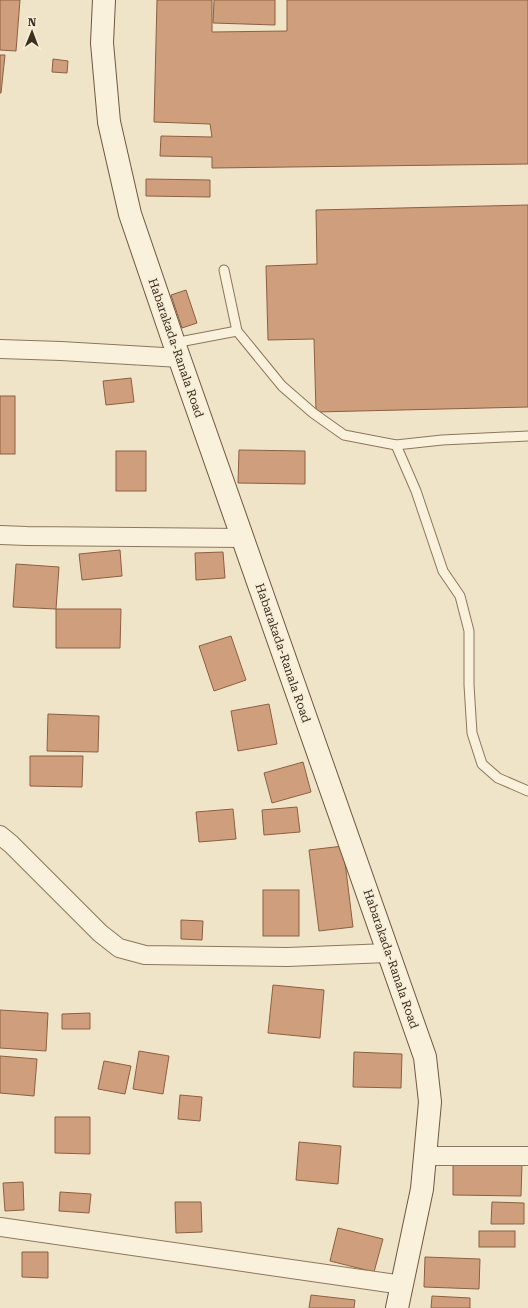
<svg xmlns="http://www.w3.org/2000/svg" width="528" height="1308" font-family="'Roboto Serif',serif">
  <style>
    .building { fill: #cf9f7d; stroke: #8d5f41 }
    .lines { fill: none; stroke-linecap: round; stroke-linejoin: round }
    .lane-casing { stroke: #8d765c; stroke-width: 11 }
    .street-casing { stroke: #8d765c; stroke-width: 20 }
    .secondary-casing { stroke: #6f573f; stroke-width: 24 }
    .lane { stroke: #faf1dc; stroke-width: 9 }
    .street { stroke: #faf1dc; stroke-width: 18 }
    .secondary { stroke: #faf1dc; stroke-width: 22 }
    .labels { text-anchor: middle; stroke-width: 3.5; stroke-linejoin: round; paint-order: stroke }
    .street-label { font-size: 12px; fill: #3d2e20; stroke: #f7eed8 }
  </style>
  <rect width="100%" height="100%" fill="#f0e4c8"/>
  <g class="building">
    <polygon points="0,0 20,0 16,51 0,50"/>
    <polygon points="157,0 212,0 212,32 287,31 287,0 528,0 528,164 212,168 212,157 160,156 161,136 212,137 210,124 154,122"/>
    <polygon points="214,0 275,0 275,25 213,23"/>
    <polygon points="0,55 5,55 1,93 0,93"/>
    <polygon points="53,59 68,61 67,73 52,72"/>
    <polygon points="146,179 210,180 210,197 146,196"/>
    <polygon points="528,205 528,407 316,412 314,339 268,340 266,266 317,264 316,210"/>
    <polygon points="186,290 197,323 182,328 171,295"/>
    <polygon points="131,378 134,402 106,405 103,381"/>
    <rect x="0" y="396" width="15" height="58"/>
    <polygon points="239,450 305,451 305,484 238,483"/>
    <rect x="116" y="451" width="30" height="40"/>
    <polygon points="120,550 122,576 82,580 79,554"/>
    <polygon points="223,552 225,578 196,580 195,553"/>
    <polygon points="16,564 59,567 56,609 13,607"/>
    <polygon points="56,609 121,609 120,648 56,648"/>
    <polygon points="231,636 246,680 214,691 199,646"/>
    <polygon points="269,704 277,744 238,751 231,711"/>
    <polygon points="48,714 99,716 98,752 47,751"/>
    <polygon points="30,756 83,756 82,787 30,786"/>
    <polygon points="303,762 311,792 272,803 264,773"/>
    <polygon points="297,807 300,832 264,835 262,810"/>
    <polygon points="233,809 236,839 199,842 196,812"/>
    <polygon points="343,846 353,927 319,931 309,850"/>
    <rect x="263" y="890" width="36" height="46"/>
    <polygon points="181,920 203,921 202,940 181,939"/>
    <polygon points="273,985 324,990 320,1038 268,1033"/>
    <polygon points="0,1010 48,1013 46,1051 0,1048"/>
    <polygon points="90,1013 90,1029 62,1029 62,1014"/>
    <polygon points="139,1051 169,1056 163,1094 133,1089"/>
    <polygon points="354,1052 402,1054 401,1088 353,1087"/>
    <polygon points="0,1056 37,1059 34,1096 0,1093"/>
    <polygon points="104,1061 131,1066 125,1094 98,1089"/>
    <polygon points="180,1095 202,1097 200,1121 178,1119"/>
    <polygon points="55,1117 90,1117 90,1154 55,1153"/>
    <polygon points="299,1142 341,1146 338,1184 296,1180"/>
    <polygon points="453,1163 522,1164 521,1196 453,1195"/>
    <polygon points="23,1182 24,1210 5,1211 3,1183"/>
    <polygon points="60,1192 91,1194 89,1213 59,1211"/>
    <polygon points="175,1202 201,1202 202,1232 176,1233"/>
    <polygon points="492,1202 524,1203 524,1224 491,1224"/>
    <polygon points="338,1228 383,1239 374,1272 330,1261"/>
    <rect x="479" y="1231" width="36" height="16"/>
    <polygon points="22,1252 48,1252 48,1278 22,1277"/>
    <polygon points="425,1257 480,1259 479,1289 424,1287"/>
    <polygon points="311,1295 355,1300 354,1308 309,1308"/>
    <polygon points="432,1296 470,1298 470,1308 431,1308"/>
  </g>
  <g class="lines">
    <g class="lane-casing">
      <g id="lane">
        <polyline points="224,270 237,331"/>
        <polyline points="174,343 237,331 282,386 313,413 344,435 396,445 442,440 528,436"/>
        <polyline points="396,445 416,491 443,571 460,596 469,631 469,685 472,733 482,764 498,778 528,791"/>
      </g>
    </g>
    <g class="street-casing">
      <g id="street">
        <polyline points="0,349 61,351 180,358"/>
        <polyline points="0,535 27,536 243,538"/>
        <polyline points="0,835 11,844 100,933 119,948 145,955 287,957 388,953"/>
        <polyline points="426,1156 528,1156"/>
        <polyline points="0,1227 403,1285"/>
      </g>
    </g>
    <g class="secondary-casing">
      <polyline id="secondary" points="104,0 102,43 109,122 130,214 174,343 425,1057 430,1102 422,1189 397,1308"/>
    </g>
    <use href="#lane" class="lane"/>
    <use href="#street" class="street"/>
    <use href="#secondary" class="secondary"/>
  </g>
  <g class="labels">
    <g class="street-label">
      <text transform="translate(176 348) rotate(71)" y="4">Habarakada-Ranala Road</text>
      <text transform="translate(283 653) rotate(71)" y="4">Habarakada-Ranala Road</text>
      <text transform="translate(391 959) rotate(71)" y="4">Habarakada-Ranala Road</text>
    </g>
  </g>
  <g transform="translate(32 32) rotate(1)" stroke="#f7eed8" stroke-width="3" paint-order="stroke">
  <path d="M0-3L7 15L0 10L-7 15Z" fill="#3d2e20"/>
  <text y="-6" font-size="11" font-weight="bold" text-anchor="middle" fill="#3d2e20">N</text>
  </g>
</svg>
